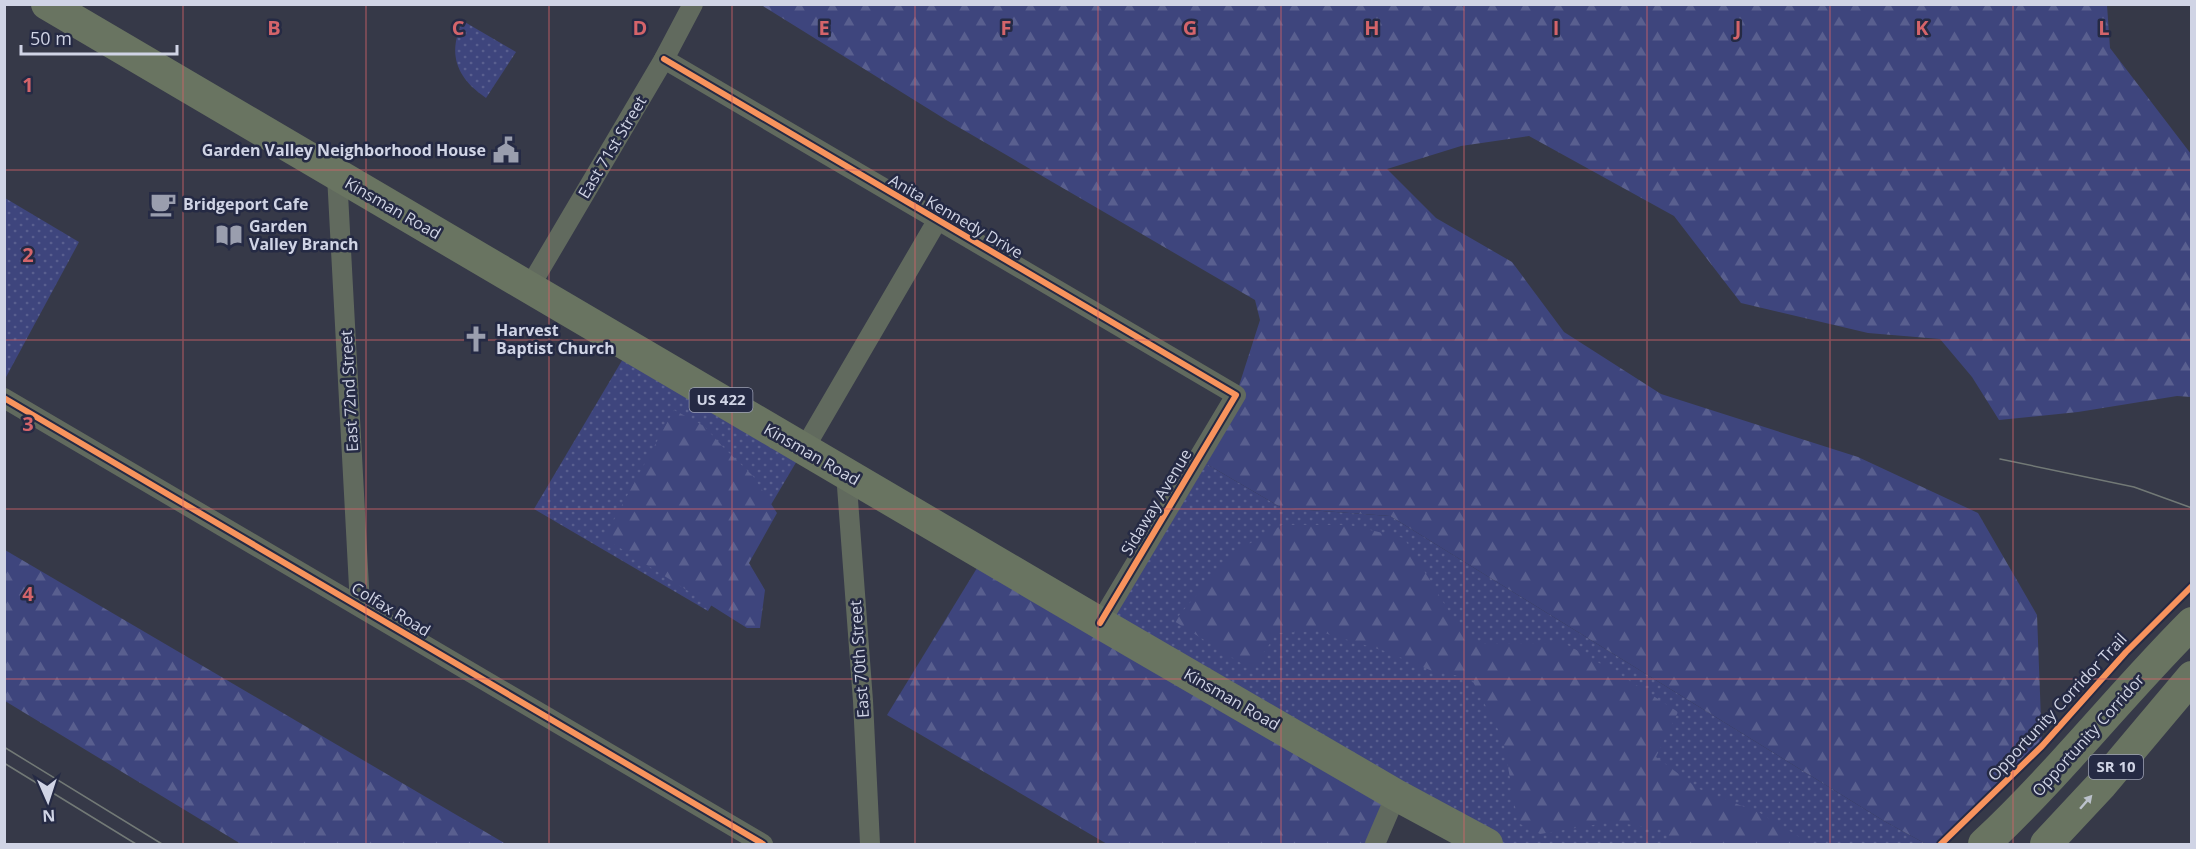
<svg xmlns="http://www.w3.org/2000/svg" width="2196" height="849" font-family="'Open Sans',sans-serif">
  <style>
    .green { fill: url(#green-dots) }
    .forest { fill: url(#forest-firs) }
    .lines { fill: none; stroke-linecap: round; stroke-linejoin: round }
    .street { stroke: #616a5e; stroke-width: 20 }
    .primary { stroke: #697461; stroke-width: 32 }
    .tram { stroke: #727976; stroke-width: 1.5 }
    .cycleway-casing { stroke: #252a44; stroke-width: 10 }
    .cycleway { stroke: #f8935d; stroke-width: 6 }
    .oneway { fill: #bbc1cb }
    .grid { fill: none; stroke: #d4646a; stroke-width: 1.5; stroke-opacity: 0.55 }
    .labels { text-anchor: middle; stroke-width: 5; stroke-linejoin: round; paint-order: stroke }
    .shield { fill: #252a44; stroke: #9da1b5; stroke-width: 1.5 }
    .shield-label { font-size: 15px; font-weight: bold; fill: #d0d4e5 }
    .street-label { font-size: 16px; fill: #d0d4e5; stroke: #252a44 }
    .poi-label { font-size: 16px; font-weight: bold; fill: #d0d4e5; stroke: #252a44; text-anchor: start }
    .grid-label { font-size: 20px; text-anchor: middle; font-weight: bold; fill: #d4646a; stroke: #252a44; stroke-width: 5; stroke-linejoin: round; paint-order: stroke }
  </style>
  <defs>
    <pattern id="green-dots" width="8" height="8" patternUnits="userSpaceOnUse" patternTransform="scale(1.5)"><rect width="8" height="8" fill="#3e457d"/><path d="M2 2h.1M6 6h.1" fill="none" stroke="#595f8f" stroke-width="1.8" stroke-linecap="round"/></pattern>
    <pattern id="forest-firs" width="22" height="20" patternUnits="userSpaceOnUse" patternTransform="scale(1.5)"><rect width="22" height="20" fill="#3e457d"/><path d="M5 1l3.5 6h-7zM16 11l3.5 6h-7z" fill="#595f8f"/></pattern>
  </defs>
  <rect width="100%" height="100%" fill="#363948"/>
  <g class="green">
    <path d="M463 21 516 52 486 98C456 78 447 53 463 21Z"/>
    <polygon points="5,198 79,242 5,379"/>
    <polygon points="630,347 804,449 708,611 534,509"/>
    <polygon points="1198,459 1282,508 1390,516 1884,821 1926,844 1487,844 1100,623"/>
  </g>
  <g class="forest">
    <polygon points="761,5 2107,5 2110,48 2191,154 2191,397 2177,396 2078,412 1999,420 1972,377 1940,339 1868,333 1741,303 1674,216 1529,136 1461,146 1387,169 1436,218 1512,262 1564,332 1661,394 1858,457 1978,513 2037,615 2042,746 1941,844 1926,844 1884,821 1390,516 1282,508 1198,459 1236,395 1260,320 1255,300 948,121"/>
    <polygon points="674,410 704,426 723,447 753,476 777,513 749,563 765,590 760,628 747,628 604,538"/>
    <polygon points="1282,525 1349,525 1404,538 1456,623 1477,644 1564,643 1624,677 1678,712 1656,757 1699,789 1760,813 1811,844 1666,844 1670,830 1611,822 1540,834 1518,823 1503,739 1471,678 1432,671 1388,652 1318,631 1277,633 1252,670 1174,621 1233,553"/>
    <polygon points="4,550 5,550 506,844 241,844 5,701"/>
    <polygon points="985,555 1396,795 1375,844 1107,844 887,715"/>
  </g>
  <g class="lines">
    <g class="street">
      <polyline points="664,59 1236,395 1100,623"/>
      <polyline points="337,175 360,606"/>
      <polyline points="529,288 664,59 693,4"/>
      <polyline points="4,398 763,844"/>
      <polyline points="804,449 937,221"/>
      <polyline points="846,473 863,701 870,844"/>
      <polyline points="1375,844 1396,795"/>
    </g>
    <g class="primary">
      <polyline points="47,4 1100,623 1396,795 1487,844"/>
      <path d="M1984 844C2058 775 2120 695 2192 623"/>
      <polyline points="2046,844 2102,784 2192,677"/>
    </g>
    <g class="tram">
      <polyline points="2000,459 2134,487 2192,508"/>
      <polyline points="4,747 162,844"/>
      <polyline points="4,763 136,844"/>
    </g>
    <g class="cycleway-casing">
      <g id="cycleway">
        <polyline points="664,59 1236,395 1100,623"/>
        <polyline points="4,398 763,844"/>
        <polyline points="1941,844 2042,746 2126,652 2192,586"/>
      </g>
    </g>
    <use href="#cycleway" class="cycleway"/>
  </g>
  <defs><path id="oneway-solid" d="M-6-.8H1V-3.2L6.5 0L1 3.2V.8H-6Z" transform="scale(1.5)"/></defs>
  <use class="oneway" href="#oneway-solid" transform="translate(2086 802) rotate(-49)"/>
  <path class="grid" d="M183 4V844M366 4V844M549 4V844M732 4V844M915 4V844M1098 4V844M1281 4V844M1464 4V844M1647 4V844M1830 4V844M2013 4V844M4 170H2192M4 340H2192M4 509H2192M4 679H2192"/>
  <defs>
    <g id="civic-bare" transform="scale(2.07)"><path d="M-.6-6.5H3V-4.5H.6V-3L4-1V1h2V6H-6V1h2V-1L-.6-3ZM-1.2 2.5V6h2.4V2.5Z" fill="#9a9eae" stroke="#252a44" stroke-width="2.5" paint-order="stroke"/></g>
    <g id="cafe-bare" transform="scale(2.07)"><path d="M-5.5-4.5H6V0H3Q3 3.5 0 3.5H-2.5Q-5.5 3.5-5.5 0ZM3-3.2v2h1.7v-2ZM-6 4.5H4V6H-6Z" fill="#9a9eae" stroke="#252a44" stroke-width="2.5" paint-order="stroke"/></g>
    <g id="library-bare" transform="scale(2.07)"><path d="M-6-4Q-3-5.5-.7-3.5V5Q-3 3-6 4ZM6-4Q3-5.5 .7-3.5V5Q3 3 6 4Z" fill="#9a9eae" stroke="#252a44" stroke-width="2.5" paint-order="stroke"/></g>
    <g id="church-bare" transform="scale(2.07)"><path d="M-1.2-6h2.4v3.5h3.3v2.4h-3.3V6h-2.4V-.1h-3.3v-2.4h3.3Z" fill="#9a9eae" stroke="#252a44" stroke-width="2.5" paint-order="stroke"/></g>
  </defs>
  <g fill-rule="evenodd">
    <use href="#civic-bare" x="506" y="150"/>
    <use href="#cafe-bare" x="163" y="204"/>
    <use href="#library-bare" x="229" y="235"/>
    <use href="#church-bare" x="476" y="339"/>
  </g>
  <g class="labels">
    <g class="shield">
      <rect x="689.5" y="388" width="63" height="24" rx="4.5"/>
      <rect x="2089" y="755" width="54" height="24" rx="4.5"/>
    </g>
    <g class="shield-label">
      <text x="721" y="405">US 422</text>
      <text x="2116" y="772">SR 10</text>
    </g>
    <g class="street-label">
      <text transform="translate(612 147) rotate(-59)" y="6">East 71st Street</text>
      <text transform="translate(393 208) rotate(30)" y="6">Kinsman Road</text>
      <text transform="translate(956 216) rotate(30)" y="6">Anita Kennedy Drive</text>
      <text transform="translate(349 391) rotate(-93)" y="6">East 72nd Street</text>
      <text transform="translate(812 454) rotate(30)" y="6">Kinsman Road</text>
      <text transform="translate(1156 502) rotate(-59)" y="6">Sidaway Avenue</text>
      <text transform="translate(391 609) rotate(31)" y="6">Colfax Road</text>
      <text transform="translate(859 659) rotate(-94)" y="6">East 70th Street</text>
      <text transform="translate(1232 699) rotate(30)" y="6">Kinsman Road</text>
      <text transform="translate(2057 707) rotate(-47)" y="6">Opportunity Corridor Trail</text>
      <text transform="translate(2088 735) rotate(-48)" y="6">Opportunity Corridor</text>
    </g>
    <g class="poi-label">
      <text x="486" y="156" text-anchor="end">Garden Valley Neighborhood House</text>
      <text x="183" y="210">Bridgeport Cafe</text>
      <text x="249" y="232">Garden<tspan x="249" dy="18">Valley Branch</tspan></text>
      <text x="496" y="336">Harvest<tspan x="496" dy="18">Baptist Church</tspan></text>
    </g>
  </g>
  <g class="grid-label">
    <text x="274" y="35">B</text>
    <text x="458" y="35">C</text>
    <text x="640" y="35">D</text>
    <text x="824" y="35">E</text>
    <text x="1006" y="35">F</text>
    <text x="1190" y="35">G</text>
    <text x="1372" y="35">H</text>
    <text x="1556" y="35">I</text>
    <text x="1738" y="35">J</text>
    <text x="1922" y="35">K</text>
    <text x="2104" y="35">L</text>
    <text x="28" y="92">1</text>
    <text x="28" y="262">2</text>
    <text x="28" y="431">3</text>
    <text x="28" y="601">4</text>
  </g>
  <rect width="2196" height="849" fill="none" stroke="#d0d4e5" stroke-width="12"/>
  <g transform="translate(48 801) rotate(177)" stroke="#252a44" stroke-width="4.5" paint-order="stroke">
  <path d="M0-4.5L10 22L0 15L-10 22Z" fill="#d0d4e5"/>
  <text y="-9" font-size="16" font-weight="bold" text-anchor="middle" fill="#d0d4e5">N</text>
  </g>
  <path d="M21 45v9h156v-9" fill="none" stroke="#d0d4e5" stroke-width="3"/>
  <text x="30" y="45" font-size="18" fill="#d0d4e5" stroke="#252a44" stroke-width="4.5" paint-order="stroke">50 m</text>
</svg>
